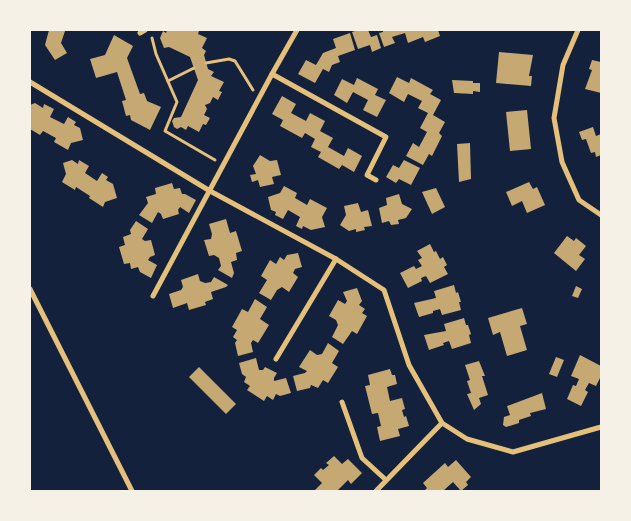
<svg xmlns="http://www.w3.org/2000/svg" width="631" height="521" font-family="Merriweather,serif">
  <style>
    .building { fill: #c6a872 }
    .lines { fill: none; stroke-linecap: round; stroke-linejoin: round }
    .path { stroke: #e5c07b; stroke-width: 3 }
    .minor { stroke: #e5c07b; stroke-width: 5 }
  </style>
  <rect width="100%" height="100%" fill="#14213d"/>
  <g class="building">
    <polygon points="49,30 65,31 61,43 67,53 55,60 45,45"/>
    <polygon points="167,30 196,30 199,31 198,34 207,38 202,48 206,51 204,55 208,69 214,72 211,76 224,82 219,91 222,92 218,100 213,97 210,103 205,105 207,109 204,115 210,118 206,125 203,124 199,132 188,126 186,130 181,127 177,129 174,127 172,121 174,118 181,117 198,80 190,57 169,47 164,48 160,38 163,31 166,33"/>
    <polygon points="358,30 368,30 371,37 377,35 381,48 372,52 370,45 358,49 352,32"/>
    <polygon points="383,30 438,30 440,36 425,42 423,37 408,43 405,33 392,37 395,43 384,47 379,33 383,32"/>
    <polygon points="350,33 355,50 338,56 340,62 332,65 329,72 323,69 315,83 298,74 306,60 316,65 323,53 336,48 333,39"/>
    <polygon points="114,35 133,46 127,58 140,94 144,93 147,101 161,107 150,130 131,120 130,115 126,116 122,101 126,100 117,72 96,78 90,59 105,55"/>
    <polygon points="499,52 533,55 529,76 532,76 531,86 496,83"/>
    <polygon points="592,60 601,62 601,93 585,89 592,70 589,69"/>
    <polygon points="397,77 409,83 411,78 433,90 430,94 441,100 433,115 445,122 439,133 442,136 432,156 429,154 423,165 406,156 413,143 419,147 427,132 420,128 428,113 418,108 422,101 408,94 404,102 389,93"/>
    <polygon points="357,78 378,89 375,95 386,100 377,117 363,110 368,100 353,92 347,103 334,95 342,79 354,85"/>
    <polygon points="452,80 473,81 473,83 480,83 480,92 473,91 473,94 454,93"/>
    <polygon points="282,96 296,104 291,113 306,121 310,113 325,121 320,131 333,138 328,147 344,156 348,148 362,156 354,172 342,165 339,169 318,157 321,152 311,147 315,139 305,133 302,138 280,126 283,120 272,114"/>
    <polygon points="35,103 43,108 44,104 54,109 50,117 64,124 68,117 76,122 74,125 80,128 83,140 71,143 68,150 54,142 56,138 43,131 40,135 30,129 30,105"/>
    <polygon points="527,110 531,149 510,151 506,112"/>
    <polygon points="593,127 596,136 601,134 601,155 596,157 595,152 591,153 586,139 582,140 579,132"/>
    <polygon points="470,143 471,179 459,182 457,144"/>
    <polygon points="260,155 270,161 277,160 281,175 272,177 274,184 260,187 258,180 252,182 250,175 256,174 253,166"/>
    <polygon points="72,160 78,164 79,160 89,166 85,173 97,181 102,173 108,177 106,180 113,184 117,198 105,202 103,207 89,198 90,196 76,187 75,190 62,182 66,174 63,163"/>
    <polygon points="404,160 420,168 411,185 399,179 396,183 386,177 393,165 399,168"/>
    <polygon points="529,182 533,189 537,187 545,205 527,213 522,201 512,206 506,192"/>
    <polygon points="172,183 174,189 180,188 182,194 185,194 196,200 189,213 180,207 178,210 179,214 163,219 161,214 158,212 152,223 139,215 148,203 146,197 156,194 155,188"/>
    <polygon points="284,186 297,193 295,198 307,205 310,199 327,208 322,217 325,227 311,230 303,226 302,229 296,226 300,217 288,210 283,219 275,215 276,212 271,210 268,197 280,193"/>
    <polygon points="436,188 445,207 432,214 422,192"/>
    <polygon points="399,194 402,204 412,209 406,218 398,220 399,224 391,225 389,221 382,223 379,208 387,205 386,198"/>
    <polygon points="358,203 361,212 368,210 372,226 364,227 365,230 356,232 356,229 349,231 340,225 346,215 344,206"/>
    <polygon points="226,219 230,233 236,231 242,251 236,253 237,260 231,262 234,273 232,278 218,270 221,266 219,258 214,255 209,256 204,240 211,239 212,234 209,224"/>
    <polygon points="136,221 148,229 142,239 145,241 151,240 155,255 150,257 148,260 157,265 151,278 140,272 138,267 131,269 130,263 124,264 119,247 125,245 123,237 131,234 130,230"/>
    <polygon points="567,236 574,241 576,238 586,246 579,255 585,259 576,271 554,253"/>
    <polygon points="430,244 434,252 436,251 440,259 443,257 447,265 444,267 448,274 430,283 426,276 421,278 422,281 408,288 400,273 414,266 416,269 422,266 418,260 422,258 417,251"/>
    <polygon points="298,253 302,267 295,269 293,273 298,277 289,292 282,287 277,290 271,300 259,293 267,280 261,276 270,260 276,264 280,257 284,260 287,255"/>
    <polygon points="198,274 200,281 205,283 211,282 214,277 228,285 226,287 211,292 213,299 205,302 206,305 189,310 187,303 173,308 169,294 181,290 183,287 181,280"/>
    <polygon points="454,285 456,293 458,292 461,302 459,302 461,310 442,315 440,309 433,311 433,313 419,317 414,303 436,298 434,291"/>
    <polygon points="576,286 582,289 578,298 572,296"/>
    <polygon points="357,288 362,301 359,305 365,309 362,313 367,316 357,334 352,331 343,344 332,337 338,325 336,320 329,316 338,300 345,304 347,301 343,292"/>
    <polygon points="255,299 267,307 260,319 269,325 258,343 253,340 251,343 253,352 238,356 235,343 237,340 233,337 237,330 232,327 242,309 248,312"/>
    <polygon points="522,308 527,324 520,326 527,350 507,356 500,332 493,335 488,318"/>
    <polygon points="464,318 466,325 468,325 471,334 469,335 471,343 452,349 449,341 443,343 444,345 429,350 424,335 446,331 444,324"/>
    <polygon points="328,343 339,351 332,363 338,367 328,383 323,380 318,388 311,385 310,388 297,391 293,376 305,373 307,371 299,367 310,350 317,355 322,354"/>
    <polygon points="580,355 601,366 601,376 596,386 589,383 585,390 588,392 581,406 567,399 573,385 576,386 579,379 571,376"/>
    <polygon points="556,357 564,360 557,377 549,374"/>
    <polygon points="256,358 259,370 263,370 265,367 277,373 274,378 274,381 286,378 291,393 280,396 276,394 273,400 267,396 264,401 247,390 250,386 244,382 246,377 242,374 239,363"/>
    <polygon points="479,361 485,376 482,376 488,395 479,398 481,404 474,410 467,394 471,393 467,381 470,380 465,365"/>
    <polygon points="199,367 236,404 226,414 189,377"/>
    <polygon points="390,369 392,375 395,375 397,384 387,387 390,401 402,398 405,409 402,410 404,417 406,416 409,426 398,429 400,436 380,441 377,427 381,426 378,413 372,414 365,386 370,385 368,375"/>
    <polygon points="542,393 546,409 530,413 531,416 519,420 519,423 506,427 503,425 504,417 510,415 507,406"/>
    <polygon points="334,456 342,464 348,459 362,473 351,484 348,480 338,490 340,491 314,491 322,483 314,475 321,468 323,470 329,465 326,463"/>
    <polygon points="456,460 471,477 466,482 468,485 461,491 453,482 443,491 424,491 427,488 423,483 445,463 448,467"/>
  </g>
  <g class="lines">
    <g class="path">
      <polyline points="152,38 156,54 177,102 165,131 215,160"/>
      <polyline points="206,63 229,59 235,61 253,90"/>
      <polyline points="168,81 194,68"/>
    </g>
    <g class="minor">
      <polyline points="578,30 563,65 554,118 562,162 579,200 601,215"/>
      <polyline points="140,33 145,30"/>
      <polyline points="272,74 386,137 367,175 376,180"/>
      <polyline points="30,82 210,191 336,259 384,290 409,365 442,423 467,439 513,452 601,427"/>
      <polyline points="30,289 132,491"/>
      <polyline points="153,296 272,74 297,30"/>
      <polyline points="276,359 336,259"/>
      <polyline points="342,402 362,458 386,480"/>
      <polyline points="376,491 442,423"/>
    </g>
  </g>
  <rect width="631" height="521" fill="none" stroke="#f6f1e7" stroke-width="62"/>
</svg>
